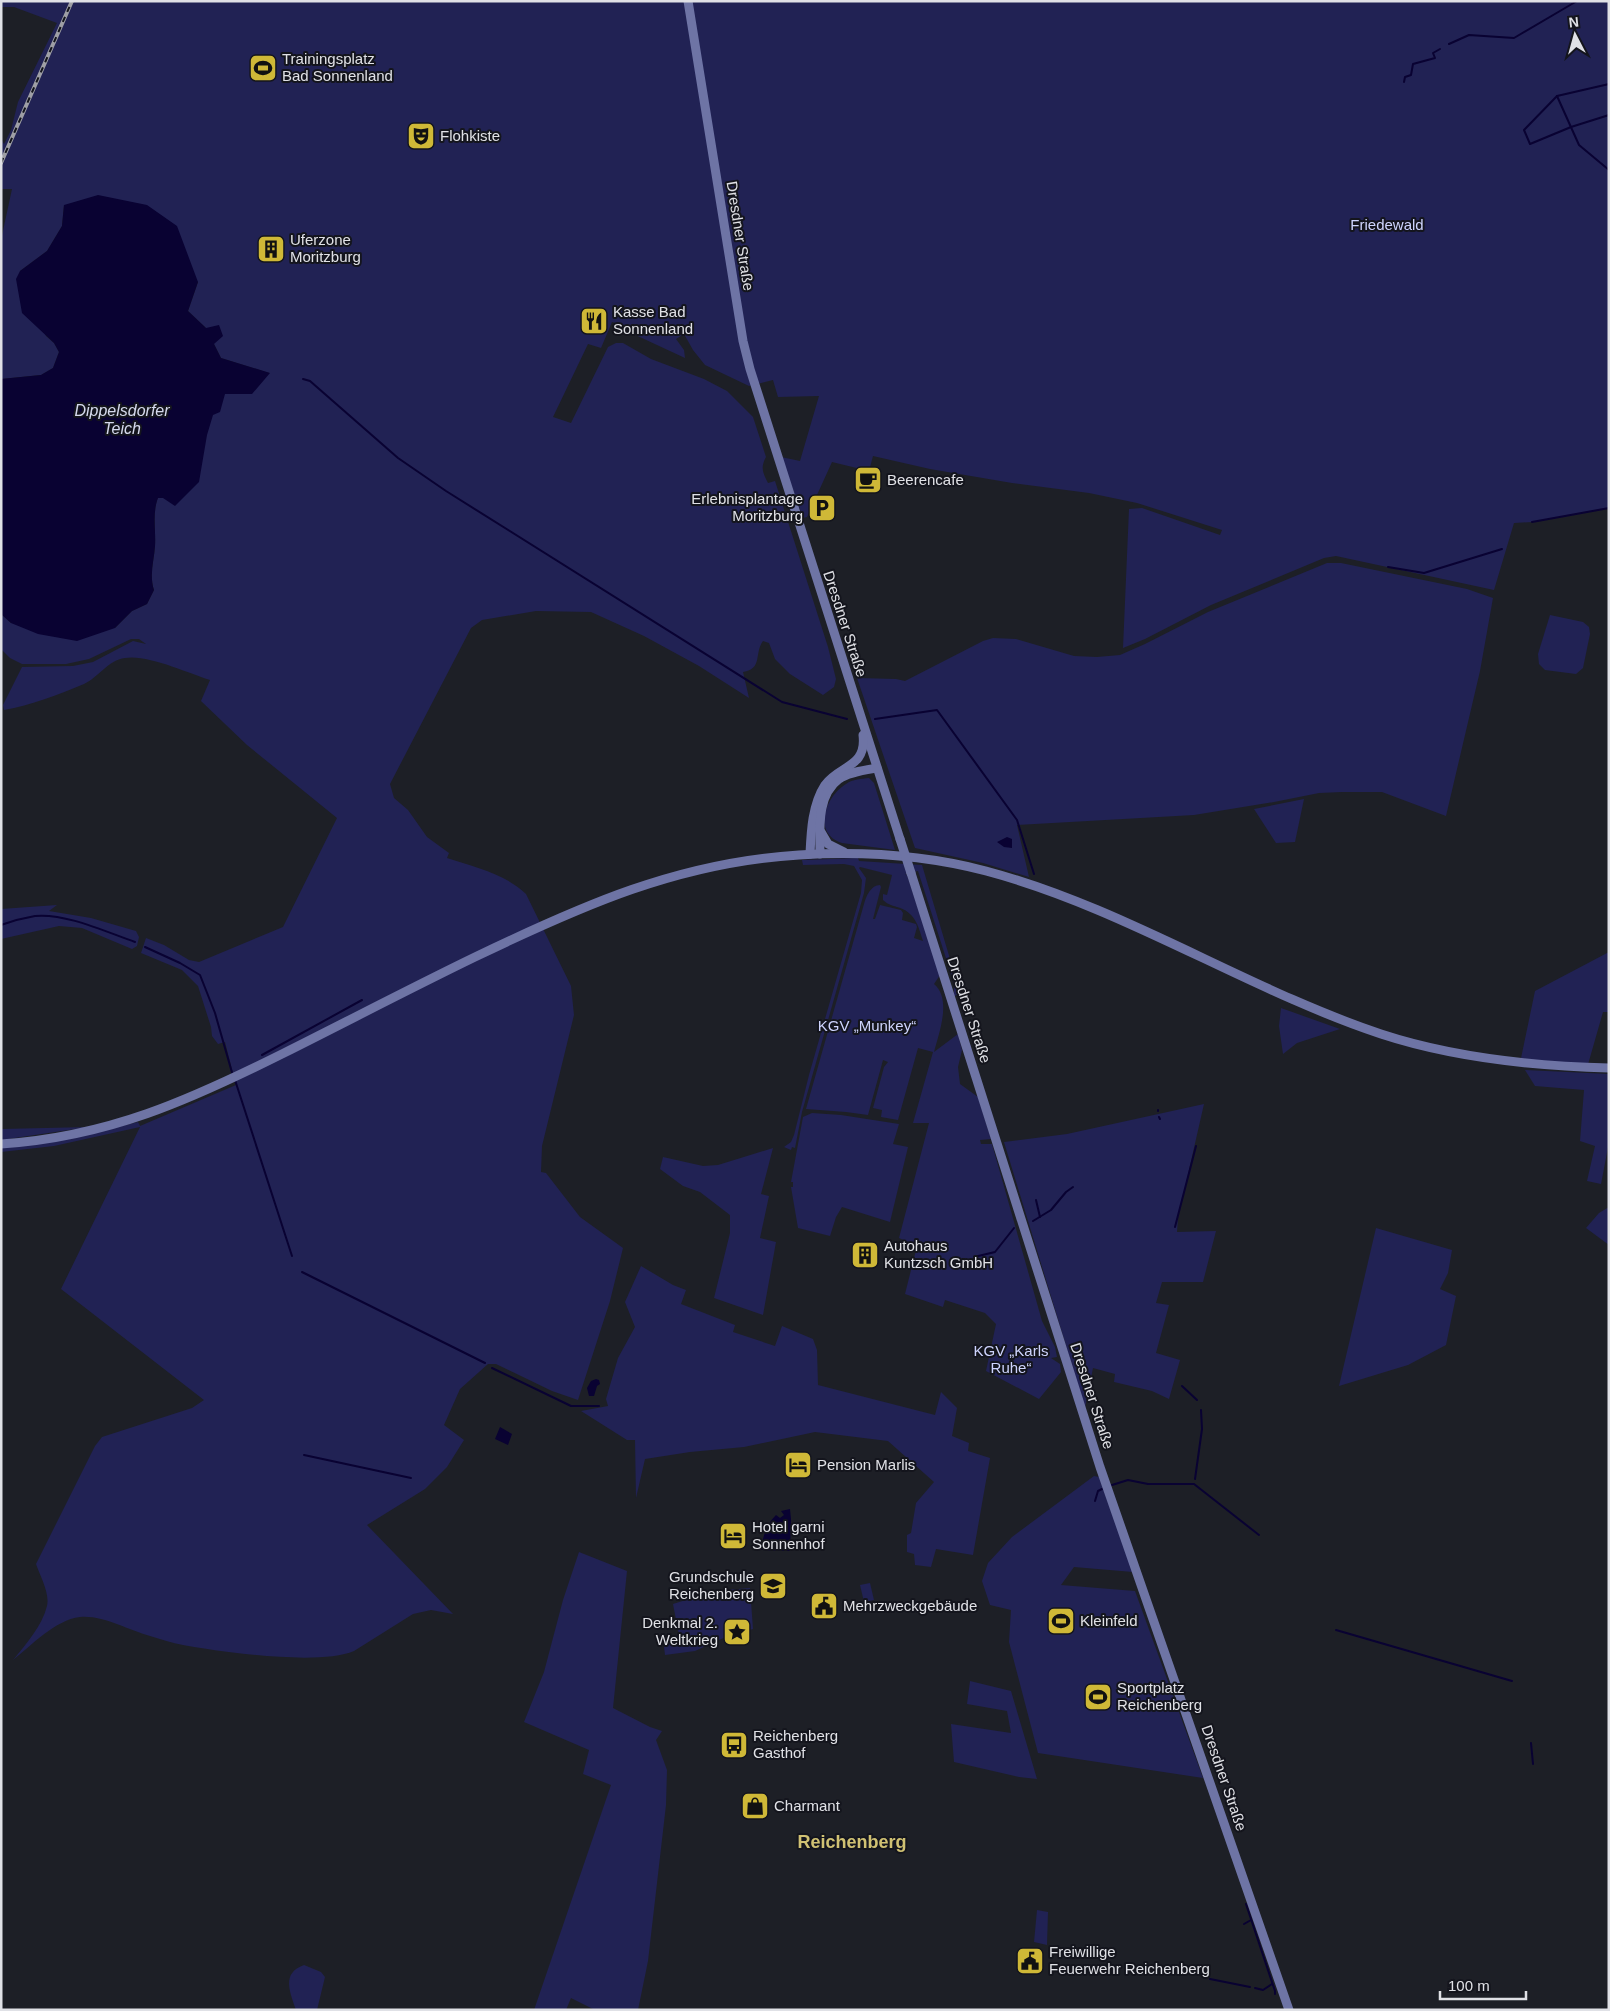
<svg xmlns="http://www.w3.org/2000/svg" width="1610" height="2011" font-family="Helvetica,sans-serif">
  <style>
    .green { fill: #212254 }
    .water { fill: #090232 }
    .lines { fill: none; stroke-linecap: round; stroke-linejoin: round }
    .stream { stroke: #090232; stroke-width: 2 }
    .secondary { stroke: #6e74a5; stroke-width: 9 }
    .rail-casing { stroke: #9e9fa5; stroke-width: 4 }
    .rail { stroke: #14151d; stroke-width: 2; stroke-dasharray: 5.5; stroke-linecap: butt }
    .secondary-bridge { stroke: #6e74a5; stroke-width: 9 }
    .labels { text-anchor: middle; stroke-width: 4; stroke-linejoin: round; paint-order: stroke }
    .poi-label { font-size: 15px; fill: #e0e1e6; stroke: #14151d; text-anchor: start }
    .park-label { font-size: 15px; fill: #ced4fd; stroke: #14151d }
    .street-label { font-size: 15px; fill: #e0e1e6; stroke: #14151d }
    .water-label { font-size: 16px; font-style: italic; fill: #d5d9ed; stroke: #14151d }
    .quarter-label { font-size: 18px; font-weight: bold; fill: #d0c173; stroke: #14151d }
  </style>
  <rect width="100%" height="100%" fill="#1d1f26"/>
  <g class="green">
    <path d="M1 1H1609V508L1532 522 1514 523 1494 590 1336 556 1324 558 1211 605 1145 639 1123 648 1129 509 1142 508 1220 535 1222 530 1137 503 1089 493 1012 483 930 469 873 456 869 471 832 462 807 517 803 518 781 457 800 461 819 396 778 397 773 380 749 386 705 365 693 350 684 334 676 339 684 350 685 358 629 332 630 327 612 322 601 348 588 344 553 417 571 423 608 347 616 343H623L651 359 704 379 727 391 753 417 766 457C760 468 763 473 768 483L775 481 828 647 836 679 834 687 823 695 790 674 775 659 769 643 763 641C754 653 763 669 743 672L749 698 699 666 644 636 591 612 536 611 482 620 471 628 390 784 394 798 408 810 427 837 449 853 447 858C474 867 504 873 526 894L571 986 574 1015 542 1146 541 1172 546 1173 580 1217 623 1248 610 1301 578 1400 552 1391 496 1364H488L460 1389 444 1425 464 1440 447 1467 425 1489 367 1525 453 1614 431 1610 413 1614 354 1651C319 1666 222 1652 183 1645 172 1643 161 1639 150 1636 128 1630 103 1615 80 1617 55 1620 32 1645 13 1660 26 1644 42 1626 47 1606 50 1593 40 1576 36 1564L95 1446 102 1437 192 1408 204 1400 61 1289 140 1127 54 1146 1 1152V1146L73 1138 138 1122 140 1126 236 1085 225 1042 218 1044 212 1036 211 1027 198 986 182 970 141 953 146 938 164 945 189 960 199 962 283 927 337 818 247 745 201 701 210 680C188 673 147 654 125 658 108 660 99 677 84 684 58 695 31 705 4 710L3 705 22 667 73 666 93 662 133 641 146 644 139 639H131L89 659 66 664H22L10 658 1 649V614L11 623 115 628 132 611 147 604 154 590C149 575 154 561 155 546 156 529 152 514 158 497L163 498 207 399 269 373 221 358 206 328 188 311 198 282 64 205 62 226 47 251 20 271 46 336 54 343 59 352 53 368 41 375 1 379V240L12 189H1V139L4 144 11 130 18 102 57 23 14 7H1Z"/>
    <polygon points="1327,563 1341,563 1467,589 1493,598 1480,671 1446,816 1382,792 1342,792 1319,793 1274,802 1194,815 1017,825 1029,877 983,863 915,848 857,678 896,679 905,681 983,641 993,638 1016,639 1074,656 1097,657 1120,655 1145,644 1208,612"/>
    <polygon points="1550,615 1583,622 1589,627 1590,634 1583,668 1576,674 1545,670 1539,664 1538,654"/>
    <path d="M869 778 874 783 895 850 842 843C812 833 825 797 846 784 853 779 861 779 869 778Z"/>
    <polygon points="1304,799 1295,842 1276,843 1254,809"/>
    <path d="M858 858 859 861 922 865 959 989 957 995 954 996V983L918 871 905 874 907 875 940 975 934 984C952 999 939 1033 934 1052L958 1034 962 1050 958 1067 960 1084 978 1097 991 1139 980 1140 981 1144H992L1042 1321 1055 1347 1057 1357 1051 1358 1060 1364 1061 1372 1039 1399 986 1371 996 1324 985 1313 945 1300 943 1307 905 1294 917 1246 899 1238 929 1123H913L933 1052 918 1048 898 1120 881 1117 882 1110 873 1108 884 1067 888 1062 883 1060 868 1115 846 1112 806 1109 864 904C866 896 871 885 880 885L881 887 873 919H875L880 905 901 910 903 913 902 920 916 924 917 927 914 938 923 941C918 925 915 912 897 907 891 905 887 904 883 900V894L887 895 892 875 860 867 859 868 866 878 864 893 802 1112 795 1148 792 1147 791 1150 784 1147 791 1142 794 1135 809 1075 861 893 862 880 854 866 844 864 803 865 802 860Z"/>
    <polygon points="57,905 49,911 91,918 136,931 139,937 137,946 132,949 82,928 59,926 1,939 1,909"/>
    <polygon points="1609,952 1609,1012 1603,1012 1587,1068 1520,1063 1535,991"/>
    <polygon points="1281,1008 1340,1029 1297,1043 1283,1054 1279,1026"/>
    <polygon points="1525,1070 1609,1074 1609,1142 1601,1184 1587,1181 1595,1146 1580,1141 1584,1090 1535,1086"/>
    <polygon points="1204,1104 1178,1218 1177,1232 1216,1231 1203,1282 1162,1282 1156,1303 1169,1305 1156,1353 1180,1360 1169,1399 1152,1391 1114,1382 1115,1374 1093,1368 1085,1408 1004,1142 1067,1134"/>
    <polygon points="812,1113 841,1115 899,1124 893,1144 908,1147 890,1222 842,1207 836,1217 830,1236 798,1228 791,1187 793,1187 793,1182 791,1182 803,1117"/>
    <polygon points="89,1127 1,1140 1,1129"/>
    <polygon points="773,1148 761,1194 769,1196 760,1238 776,1242 763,1315 714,1298 730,1233 730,1215 700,1192 683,1186 660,1169 663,1157 703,1166 718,1165"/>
    <polygon points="1609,1207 1609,1245 1586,1228 1599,1213"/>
    <polygon points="1376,1228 1452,1250 1448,1273 1440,1289 1456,1296 1446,1345 1408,1365 1339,1386"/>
    <polygon points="641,1266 673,1285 686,1290 681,1304 735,1325 733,1332 775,1346 782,1326 813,1339 817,1350 818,1385 935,1415 941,1392 957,1408 952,1436 969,1443 968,1451 990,1458 973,1555 936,1549 931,1567 915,1565 914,1554 907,1552 907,1535 911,1533 916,1503 934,1482 888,1441 815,1432 744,1447 690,1452 645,1459 636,1498 635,1440 627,1440 581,1411 608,1406 606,1399 618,1358 635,1327 625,1302"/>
    <polygon points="1094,1476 1099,1477 1133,1572 1074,1567 1061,1585 1135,1591 1203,1778 1038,1753 1009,1642 1011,1610 990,1605 982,1581 988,1563 1012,1537"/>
    <polygon points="579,1552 627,1571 613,1708 650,1727 662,1731 656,1740 667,1770 666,1805 648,1961 638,2010 595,2010 571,1998 566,2010 534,2010 611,1785 583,1774 589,1750 524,1722 544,1672 563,1600"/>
    <polygon points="870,1583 874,1600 864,1602 860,1585"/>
    <polygon points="750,1588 753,1629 730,1635 695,1651 665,1655 663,1638 679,1635 673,1604 714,1591"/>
    <polygon points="970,1681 1011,1691 1037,1779 1019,1777 954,1762 951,1724 1011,1733 1007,1711 967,1704"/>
    <polygon points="1037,1910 1048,1912 1047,1945 1034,1942"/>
    <path d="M304 1965 321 1972 325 1977 317 2010H296C290 1992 281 1973 304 1965Z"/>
  </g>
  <g class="water">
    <path d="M98 195 147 205 177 226 198 282 188 311 206 328 219 325 223 336 214 344 221 358 270 373 252 394H225L220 412 213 415 207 435 199 482 175 506 163 498H158C152 514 156 529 155 546 154 561 149 575 154 590L147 604 132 611 115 628 77 641 38 634 11 623 1 614V379L41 375 53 368 59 352 54 343 22 313 16 279 20 271 47 251 62 226 64 205Z"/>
    <polygon points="1007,837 1012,839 1012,848 1004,847 997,842"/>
    <polygon points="596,1379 599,1380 600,1384 597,1386 594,1396 589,1396 587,1388 591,1381"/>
    <polygon points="500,1427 512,1434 508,1445 495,1439"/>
    <path d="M790 1509 791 1519 790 1551 761 1550C763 1536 766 1525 776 1515L780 1518 784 1515 781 1511Z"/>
  </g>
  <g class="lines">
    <g class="stream">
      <polyline points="1449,44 1469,35 1514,38 1577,1"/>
      <polyline points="1404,82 1405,77 1411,75 1413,64 1435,58 1433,53 1440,49"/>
      <polyline points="1609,84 1557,96 1524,130 1530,144 1571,127 1609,115"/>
      <polyline points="1557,96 1579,145 1609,170"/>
      <polyline points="303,379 310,381 398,458 446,491 782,702 847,719"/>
      <polyline points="1532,522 1609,508"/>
      <polyline points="1388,567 1424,573 1502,549"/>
      <polyline points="875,719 937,710 1017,820 1034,874"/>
      <path d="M1 925C12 921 23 918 35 916 66 913 106 932 135 942"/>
      <polyline points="145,947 180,963 200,975 215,1013 233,1076"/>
      <polyline points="262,1055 362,1000"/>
      <polyline points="235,1080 292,1256"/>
      <polyline points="1158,1110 1158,1111"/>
      <polyline points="1159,1117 1160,1119"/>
      <polyline points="1036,1200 1040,1217"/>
      <polyline points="1033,1221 1051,1210 1066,1192 1073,1187"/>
      <polyline points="1175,1227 1196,1146"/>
      <polyline points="974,1257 995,1252 1014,1228"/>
      <polyline points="302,1272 485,1363"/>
      <polyline points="492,1368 571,1406 599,1406"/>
      <polyline points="1182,1386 1197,1400"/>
      <polyline points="304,1455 411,1478"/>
      <polyline points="1195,1479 1202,1429 1201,1410"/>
      <polyline points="1112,1485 1128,1480 1148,1484 1194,1484 1259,1535"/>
      <polyline points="1095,1501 1098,1491 1102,1489"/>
      <polyline points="1336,1630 1512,1681"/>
      <polyline points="1531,1743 1533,1764"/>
      <polyline points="1246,1904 1275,1991 1275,1994"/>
      <polyline points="1244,1924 1251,1920"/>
      <polyline points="1210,1979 1250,1987"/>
      <polyline points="1255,1988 1263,1990 1272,1984"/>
    </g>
    <g class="secondary">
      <polyline points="688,1 743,341 750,369 900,839"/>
      <polyline points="821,832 828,844 844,852"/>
      <path d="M810 854C811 832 812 805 825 785 839 765 867 768 863 735"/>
      <path d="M820 854C820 830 816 796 839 779 849 772 865 770 877 768"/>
      <polyline points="911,873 1100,1467 1289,2010"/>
      <path d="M1 1144C108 1137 190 1100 284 1053 348 1021 411 988 475 957 581 906 679 862 799 855 862 851 925 855 986 871 1125 908 1246 989 1381 1034 1454 1058 1532 1066 1609 1068"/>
    </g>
    <g class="rail-casing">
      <polyline id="rail" points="1,163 72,1"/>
    </g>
    <use href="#rail" class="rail"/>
    <polyline class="secondary-bridge" points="900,839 911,873"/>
  </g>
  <defs>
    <g id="stadium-square" transform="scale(1.4375)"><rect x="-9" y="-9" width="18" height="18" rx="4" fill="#cfb837" stroke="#14151d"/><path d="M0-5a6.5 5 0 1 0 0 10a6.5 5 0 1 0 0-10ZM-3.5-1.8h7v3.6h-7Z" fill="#111"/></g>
    <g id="theatre-square" transform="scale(1.4375)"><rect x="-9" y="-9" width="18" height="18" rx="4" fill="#cfb837" stroke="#14151d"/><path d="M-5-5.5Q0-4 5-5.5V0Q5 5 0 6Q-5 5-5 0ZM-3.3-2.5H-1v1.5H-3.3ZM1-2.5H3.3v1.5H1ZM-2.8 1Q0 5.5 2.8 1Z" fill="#111"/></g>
    <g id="building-square" transform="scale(1.4375)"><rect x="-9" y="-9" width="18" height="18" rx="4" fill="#cfb837" stroke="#14151d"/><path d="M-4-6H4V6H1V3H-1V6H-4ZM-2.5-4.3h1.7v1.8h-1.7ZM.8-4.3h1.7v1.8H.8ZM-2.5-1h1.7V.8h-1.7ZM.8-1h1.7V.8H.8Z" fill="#111"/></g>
    <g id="restaurant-square" transform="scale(1.4375)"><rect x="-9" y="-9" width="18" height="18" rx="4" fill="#cfb837" stroke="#14151d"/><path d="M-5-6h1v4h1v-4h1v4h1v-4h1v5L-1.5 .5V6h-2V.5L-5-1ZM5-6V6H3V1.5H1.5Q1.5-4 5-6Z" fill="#111"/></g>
    <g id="cafe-square" transform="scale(1.4375)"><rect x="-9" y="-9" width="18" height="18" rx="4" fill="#cfb837" stroke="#14151d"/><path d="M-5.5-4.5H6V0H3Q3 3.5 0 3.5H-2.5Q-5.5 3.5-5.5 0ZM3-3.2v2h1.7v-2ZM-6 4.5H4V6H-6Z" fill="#111"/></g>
    <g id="parking-square" transform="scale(1.4375)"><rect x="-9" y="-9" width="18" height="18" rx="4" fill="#cfb837" stroke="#14151d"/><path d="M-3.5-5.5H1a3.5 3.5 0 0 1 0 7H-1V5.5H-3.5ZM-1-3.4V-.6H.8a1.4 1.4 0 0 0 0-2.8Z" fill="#111"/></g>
    <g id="hotel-square" transform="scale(1.4375)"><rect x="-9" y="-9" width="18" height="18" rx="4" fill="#cfb837" stroke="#14151d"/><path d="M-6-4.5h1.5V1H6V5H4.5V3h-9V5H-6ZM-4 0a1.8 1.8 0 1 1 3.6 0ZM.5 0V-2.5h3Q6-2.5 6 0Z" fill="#111"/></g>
    <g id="school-square" transform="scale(1.4375)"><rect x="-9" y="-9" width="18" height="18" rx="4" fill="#cfb837" stroke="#14151d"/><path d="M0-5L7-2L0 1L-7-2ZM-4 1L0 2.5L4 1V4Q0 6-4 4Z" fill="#111"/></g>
    <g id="civic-square" transform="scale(1.4375)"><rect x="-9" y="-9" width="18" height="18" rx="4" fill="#cfb837" stroke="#14151d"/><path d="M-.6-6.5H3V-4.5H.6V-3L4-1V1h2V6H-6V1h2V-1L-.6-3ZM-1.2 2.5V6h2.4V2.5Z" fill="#111"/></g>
    <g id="sight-square" transform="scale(1.4375)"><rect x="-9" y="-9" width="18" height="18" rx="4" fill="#cfb837" stroke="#14151d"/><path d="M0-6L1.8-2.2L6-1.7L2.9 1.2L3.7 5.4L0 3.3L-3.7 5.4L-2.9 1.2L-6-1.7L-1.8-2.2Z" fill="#111"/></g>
    <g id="bus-square" transform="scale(1.4375)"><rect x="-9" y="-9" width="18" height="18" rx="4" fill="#cfb837" stroke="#14151d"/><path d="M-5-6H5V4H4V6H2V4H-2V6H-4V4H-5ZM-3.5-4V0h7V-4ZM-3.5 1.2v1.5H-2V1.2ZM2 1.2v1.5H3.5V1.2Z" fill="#111"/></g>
    <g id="shop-square" transform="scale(1.4375)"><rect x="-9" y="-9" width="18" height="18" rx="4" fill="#cfb837" stroke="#14151d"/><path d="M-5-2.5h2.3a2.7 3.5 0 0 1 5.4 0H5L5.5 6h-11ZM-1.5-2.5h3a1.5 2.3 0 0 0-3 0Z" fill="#111"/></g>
  </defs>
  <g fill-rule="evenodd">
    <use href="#stadium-square" x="263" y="68"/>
    <use href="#theatre-square" x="421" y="136"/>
    <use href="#building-square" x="271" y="249"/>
    <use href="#restaurant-square" x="594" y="321"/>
    <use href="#cafe-square" x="868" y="480"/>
    <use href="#parking-square" x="822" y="508"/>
    <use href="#building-square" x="865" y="1255"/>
    <use href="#hotel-square" x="798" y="1465"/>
    <use href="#hotel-square" x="733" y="1536"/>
    <use href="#school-square" x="773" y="1586"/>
    <use href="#civic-square" x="824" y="1606"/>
    <use href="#stadium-square" x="1061" y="1621"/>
    <use href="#sight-square" x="737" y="1632"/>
    <use href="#stadium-square" x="1098" y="1697"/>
    <use href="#bus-square" x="734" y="1745"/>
    <use href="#shop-square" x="755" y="1806"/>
    <use href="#civic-square" x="1030" y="1961"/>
  </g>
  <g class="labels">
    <g class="poi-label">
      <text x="282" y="64">Trainingsplatz<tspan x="282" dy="17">Bad Sonnenland</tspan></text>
      <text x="440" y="141">Flohkiste</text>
      <text x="290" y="245">Uferzone<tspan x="290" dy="17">Moritzburg</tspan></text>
      <text x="613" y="317">Kasse Bad<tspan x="613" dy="17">Sonnenland</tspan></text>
      <text x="887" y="485">Beerencafe</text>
      <text x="803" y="504" text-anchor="end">Erlebnisplantage<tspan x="803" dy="17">Moritzburg</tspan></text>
      <text x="884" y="1251">Autohaus<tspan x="884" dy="17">Kuntzsch GmbH</tspan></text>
      <text x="817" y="1470">Pension Marlis</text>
      <text x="752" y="1532">Hotel garni<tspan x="752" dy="17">Sonnenhof</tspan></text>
      <text x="754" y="1582" text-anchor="end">Grundschule<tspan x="754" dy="17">Reichenberg</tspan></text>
      <text x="843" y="1611">Mehrzweckgebäude</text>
      <text x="1080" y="1626">Kleinfeld</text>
      <text x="718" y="1628" text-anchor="end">Denkmal 2.<tspan x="718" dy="17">Weltkrieg</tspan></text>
      <text x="1117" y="1693">Sportplatz<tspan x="1117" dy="17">Reichenberg</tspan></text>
      <text x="753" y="1741">Reichenberg<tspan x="753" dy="17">Gasthof</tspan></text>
      <text x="774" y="1811">Charmant</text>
      <text x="1049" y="1957">Freiwillige<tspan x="1049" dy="17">Feuerwehr Reichenberg</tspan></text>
    </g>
    <g class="park-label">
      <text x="1387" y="230">Friedewald</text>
      <text x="867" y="1031">KGV „Munkey“</text>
      <text x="1011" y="1356">KGV „Karls<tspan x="1011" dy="17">Ruhe“</tspan></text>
    </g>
    <g class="street-label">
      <text transform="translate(740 236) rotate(81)" y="5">Dresdner Straße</text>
      <text transform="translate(845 624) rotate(72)" y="5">Dresdner Straße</text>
      <text transform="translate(969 1010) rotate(72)" y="5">Dresdner Straße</text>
      <text transform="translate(1092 1396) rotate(72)" y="5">Dresdner Straße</text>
      <text transform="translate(1224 1778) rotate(71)" y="5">Dresdner Straße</text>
    </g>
    <g class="water-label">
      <text x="122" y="416">Dippelsdorfer<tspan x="122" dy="18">Teich</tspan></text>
    </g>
    <g class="quarter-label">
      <text x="852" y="1848">Reichenberg</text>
    </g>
  </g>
  <rect width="1610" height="2011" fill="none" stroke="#e0e1e6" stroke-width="5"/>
  <g transform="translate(1575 35) rotate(354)" stroke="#14151d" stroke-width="4" paint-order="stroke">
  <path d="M0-4L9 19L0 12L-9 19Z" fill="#e0e1e6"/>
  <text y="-8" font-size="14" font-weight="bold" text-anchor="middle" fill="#e0e1e6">N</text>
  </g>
  <path d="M1440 1991v8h86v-8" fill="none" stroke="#e0e1e6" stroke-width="2.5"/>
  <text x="1448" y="1991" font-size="15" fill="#e0e1e6" stroke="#14151d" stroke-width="4" paint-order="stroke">100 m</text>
</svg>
